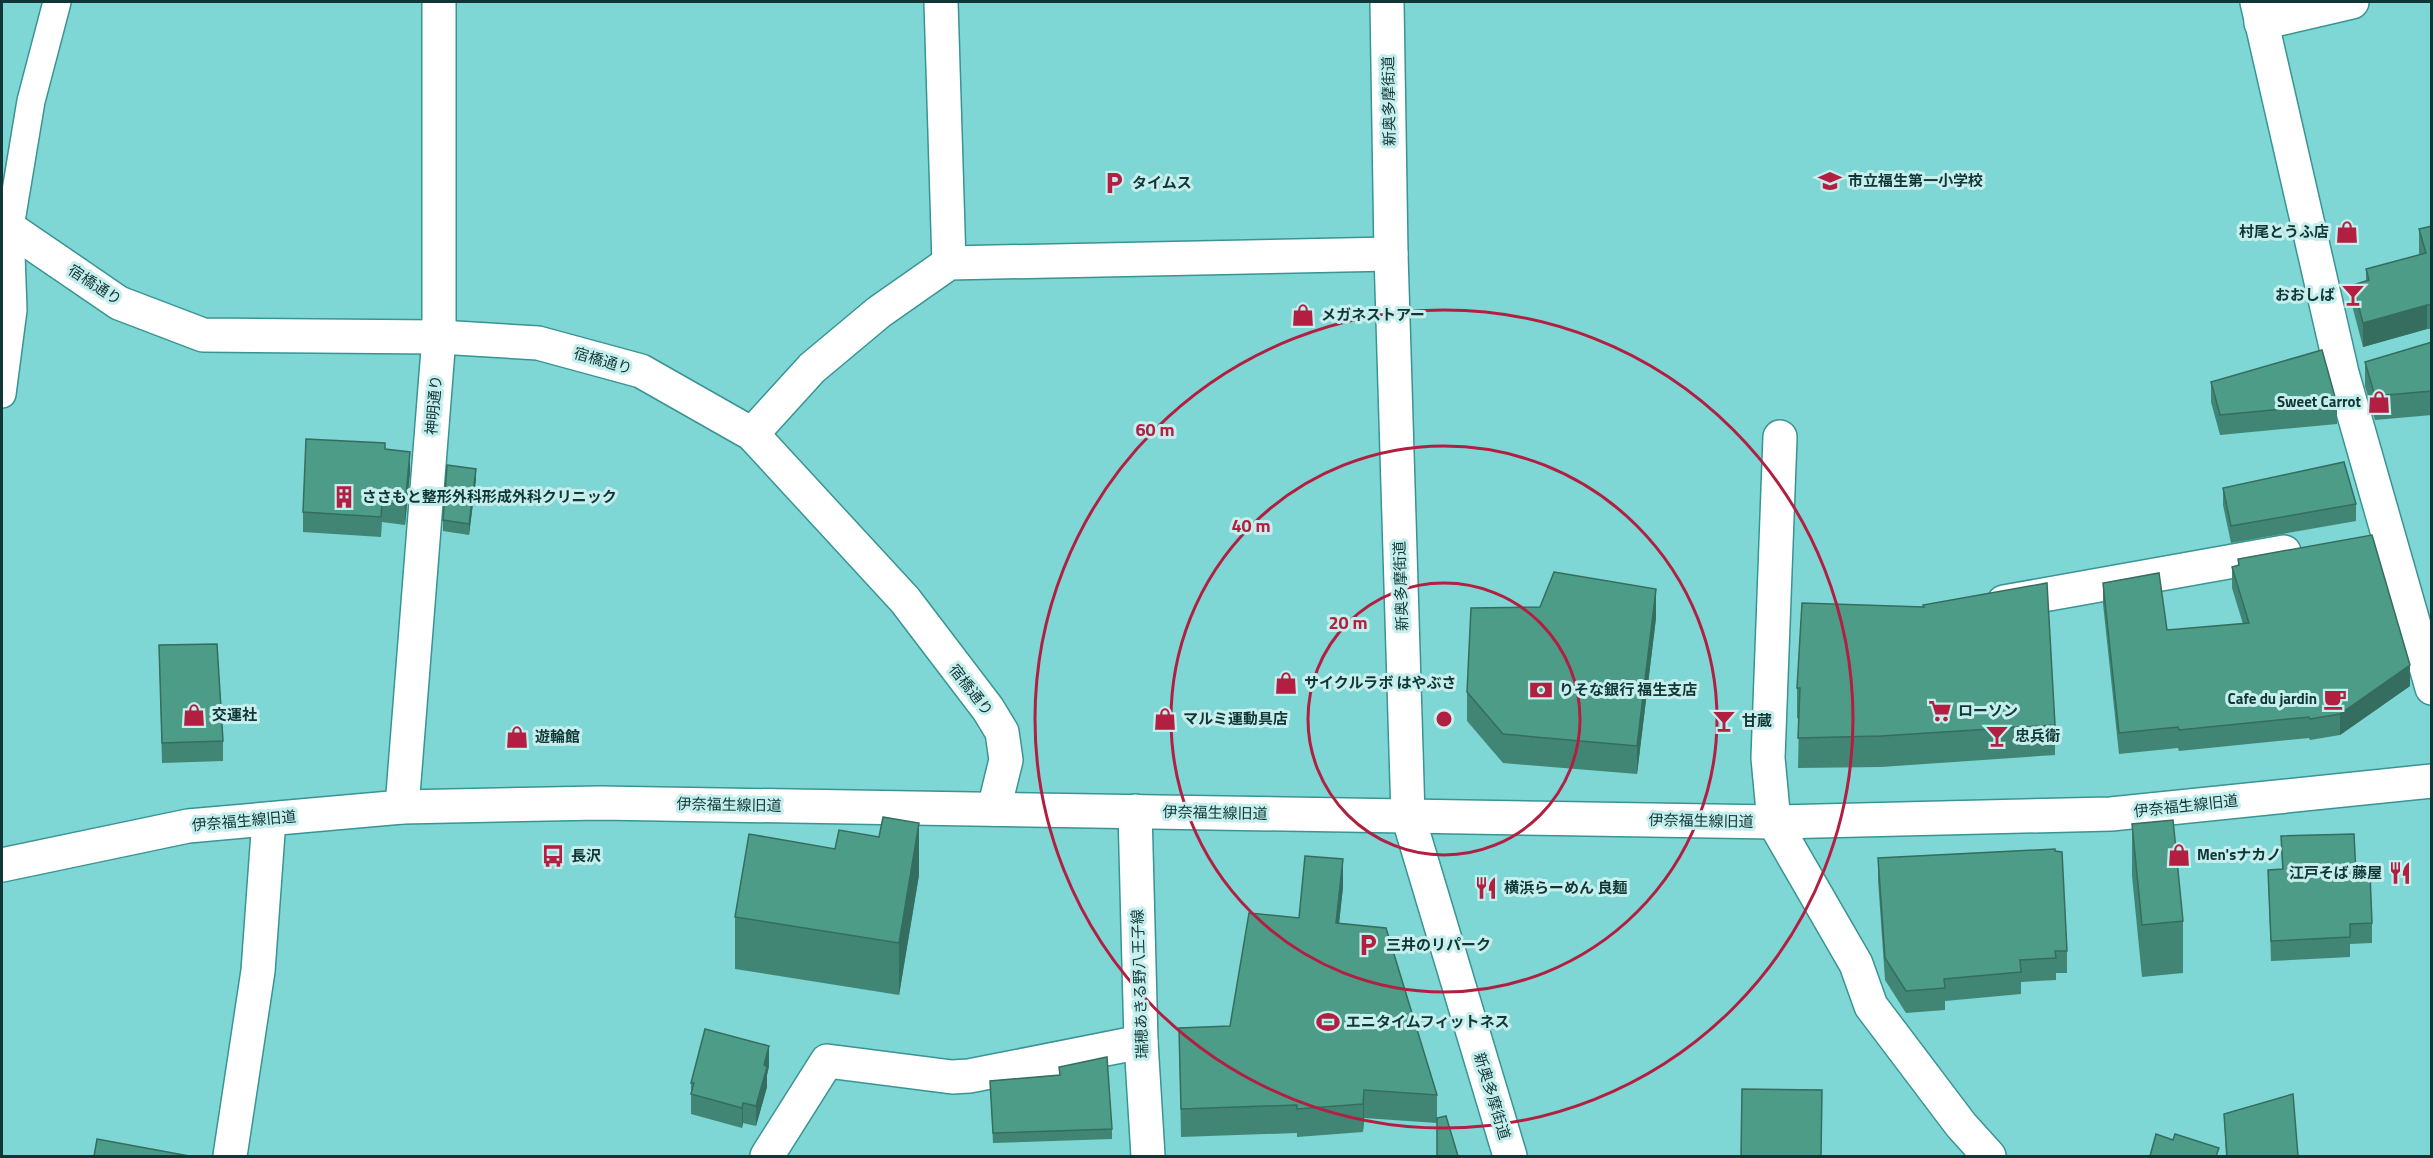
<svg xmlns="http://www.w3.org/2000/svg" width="2433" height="1158" font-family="'Titillium Web','Noto Sans JP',sans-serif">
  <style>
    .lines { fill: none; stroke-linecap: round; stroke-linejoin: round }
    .service-casing { stroke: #399493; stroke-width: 30 }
    .minor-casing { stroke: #399493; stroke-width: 36 }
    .tertiary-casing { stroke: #399493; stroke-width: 36 }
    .secondary-casing { stroke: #399493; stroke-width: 36 }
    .primary-casing { stroke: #399493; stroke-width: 36 }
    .service { stroke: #fff; stroke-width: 27 }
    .minor { stroke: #fff; stroke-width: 33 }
    .tertiary { stroke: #fff; stroke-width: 33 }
    .secondary { stroke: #fff; stroke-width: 33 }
    .primary { stroke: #fff; stroke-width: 33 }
    .wall { fill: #418675 }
    .shaded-wall { fill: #356d5f }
    .building { fill: #4c9c88; stroke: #356d5f; stroke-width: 1.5 }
    .ring { fill: none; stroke: #b21f41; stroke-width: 3 }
    .labels { text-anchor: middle; stroke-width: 6; stroke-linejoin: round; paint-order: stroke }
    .street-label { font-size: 15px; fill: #103636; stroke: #c5eeed }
    .poi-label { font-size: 15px; font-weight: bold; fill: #103636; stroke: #c5eeed; text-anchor: start }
    .centre { fill: #b21f41; stroke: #c5eeed; stroke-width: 3 }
    .ring-label { font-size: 18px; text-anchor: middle; font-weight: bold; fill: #b21f41; stroke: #c5eeed; stroke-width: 6; stroke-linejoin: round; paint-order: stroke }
  </style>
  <rect width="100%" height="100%" fill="#7ed6d5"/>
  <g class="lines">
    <g class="service-casing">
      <polyline id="service" points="2,394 13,310 10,227 31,101 57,2"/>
    </g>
    <g class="minor-casing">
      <g id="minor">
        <polyline points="941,2 949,263"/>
        <polyline points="2257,2 2342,373 2432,688"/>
        <polyline points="2261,23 2352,2"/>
        <polyline points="2,223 119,303 203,335 439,337 538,343 641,371 752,434 905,600 988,709 1002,732 1006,760 994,809"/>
        <polyline points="752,434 812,368 879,312 949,263 1391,254"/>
        <polyline points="1780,437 1768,758 1774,822 1856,964 1871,1006 1961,1125 1989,1156"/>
        <polyline points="2004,602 2284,552"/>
        <polyline points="402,807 439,337 439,2"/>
        <polyline points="230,1156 258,971 269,819"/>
        <polyline points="767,1156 827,1061 952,1077 969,1076 1141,1042"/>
      </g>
    </g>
    <g class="tertiary-casing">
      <polyline id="tertiary" points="2,865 188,826 402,807 600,803 1774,822 2111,814 2432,781"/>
    </g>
    <g class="secondary-casing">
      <polyline id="secondary" points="1135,811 1141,1042 1148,1156"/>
    </g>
    <g class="primary-casing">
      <polyline id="primary" points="1387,2 1391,254 1408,816 1510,1156"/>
    </g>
    <use href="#service" class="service"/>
    <use href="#minor" class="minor"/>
    <use href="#tertiary" class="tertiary"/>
    <use href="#secondary" class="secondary"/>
    <use href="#primary" class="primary"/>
  </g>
  <g class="wall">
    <polygon points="2432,226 2432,329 2427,329 2363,347 2353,309 2353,285 2366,281 2366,269 2419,255 2419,229"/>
    <polygon points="2432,342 2432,415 2375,420 2365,386 2365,362"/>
    <polygon points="2211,382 2337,404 2337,424 2220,435 2211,402"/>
    <polygon points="385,449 410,472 405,525 382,522 381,537 303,532 303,512"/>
    <polygon points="476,479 469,535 443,531 443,520"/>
    <polygon points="2223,488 2356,504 2356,521 2231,543 2223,505"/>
    <polygon points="2238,559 2410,686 2340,735 2310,740 2309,738 2179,751 2178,748 2119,754 2103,604 2103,583 2167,630 2243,624 2232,588 2232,567 2238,565"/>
    <polygon points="1656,618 1637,774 1503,763 1467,721 1467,692"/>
    <polygon points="159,645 223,741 223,761 162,763"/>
    <polygon points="1797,688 2055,725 2055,755 1881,767 1798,768 1799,719 1797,718"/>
    <polygon points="2132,824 2183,921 2183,973 2142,977 2132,876"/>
    <polygon points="2281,836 2356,874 2372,923 2372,943 2350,944 2350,957 2271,961 2268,870 2282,869"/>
    <polygon points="1878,858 2067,951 2067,973 2056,973 2056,980 2021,982 2021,994 1945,1001 1945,1010 1906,1013 1885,980 1878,880"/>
    <polygon points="919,875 899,995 735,969 735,917"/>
    <polygon points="1343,887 1339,923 1437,1095 1437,1123 1364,1118 1363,1132 1297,1137 1297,1133 1181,1137 1179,1028 1230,1026 1299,918"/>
    <polygon points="769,1066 767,1075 767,1087 756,1126 743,1123 742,1128 691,1114 691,1083"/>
    <polygon points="1059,1067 1112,1129 1112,1139 993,1143 990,1081 1059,1075"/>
    <polygon points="2224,1114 2298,1156 2226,1156"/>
  </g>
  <g class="shaded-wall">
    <polygon points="2427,305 2427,329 2363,347 2363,323"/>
    <polygon points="410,452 410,472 405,525 405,505"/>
    <polygon points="476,469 476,479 469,535 469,524"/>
    <polygon points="1656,589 1656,618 1637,774 1637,746"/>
    <polygon points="2410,665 2410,686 2340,735 2340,714"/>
    <polygon points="919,823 919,875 899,995 899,943"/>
    <polygon points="1343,859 1343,887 1336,951 1336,923"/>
    <polygon points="769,1046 769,1066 767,1075 767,1087 756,1126 756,1106 764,1065"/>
    <polygon points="1364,1090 1364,1118 1363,1132 1363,1104"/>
    <polygon points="743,1103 743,1123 742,1128 742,1108"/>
  </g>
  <g class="building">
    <polygon points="2432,226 2432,305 2427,305 2363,323 2353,285 2369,280 2366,269 2426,253 2419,229"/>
    <polygon points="2432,342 2432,391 2375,396 2365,362"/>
    <polygon points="2322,350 2337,404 2220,415 2211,382"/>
    <polygon points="306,439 385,443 385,449 410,452 405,505 382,502 381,517 303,512"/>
    <polygon points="2344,462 2356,504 2231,526 2223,488"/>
    <polygon points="447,465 476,469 469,524 443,520"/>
    <polygon points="2372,535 2410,665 2340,714 2310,719 2309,717 2179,730 2178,727 2119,733 2103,583 2159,573 2167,630 2249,623 2232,567 2239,565 2238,559"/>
    <polygon points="1554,572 1656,589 1637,746 1503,734 1467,692 1471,608 1540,607"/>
    <polygon points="2047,583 2055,725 1881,736 1798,738 1800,688 1797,688 1802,603 1924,607 1923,605"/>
    <polygon points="217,644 223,741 162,743 159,645"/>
    <polygon points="883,817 919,823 899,943 735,917 749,834 835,849 839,830 879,837"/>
    <polygon points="2173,820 2183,921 2142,925 2132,824"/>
    <polygon points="2354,834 2356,874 2370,874 2372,923 2350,924 2350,937 2271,941 2268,870 2283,869 2281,836"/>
    <polygon points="2055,849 2055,851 2062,852 2067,951 2055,951 2056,958 2020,960 2021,972 1944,979 1945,988 1906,991 1885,958 1878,858"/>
    <polygon points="1305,856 1343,859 1336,923 1386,928 1437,1095 1364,1090 1363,1104 1297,1109 1297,1105 1181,1109 1179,1028 1230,1026 1249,913 1299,918"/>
    <polygon points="705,1029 769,1046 764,1065 767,1067 756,1106 743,1103 742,1108 691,1094 694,1083 691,1083"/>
    <polygon points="1107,1057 1112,1129 993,1133 990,1081 1060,1075 1059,1067"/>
    <polygon points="1742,1089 1822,1090 1821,1156 1741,1156"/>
    <polygon points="2293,1094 2298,1156 2227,1156 2224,1114"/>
    <polygon points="1446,1116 1458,1156 1437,1156 1437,1118"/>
    <polygon points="2156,1134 2173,1140 2175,1134 2219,1148 2216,1156 2150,1156"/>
    <polygon points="97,1139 189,1156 94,1156"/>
  </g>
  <g class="ring">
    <circle cx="1444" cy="719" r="136"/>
    <circle cx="1444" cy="719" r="273"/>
    <circle cx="1444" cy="719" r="409"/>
  </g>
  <defs>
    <g id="school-bare" transform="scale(1.8)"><path d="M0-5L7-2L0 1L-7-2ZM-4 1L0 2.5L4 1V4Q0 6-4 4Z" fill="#b21f41" stroke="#c5eeed" stroke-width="2.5" paint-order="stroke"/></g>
    <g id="parking-bare" transform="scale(1.8)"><path d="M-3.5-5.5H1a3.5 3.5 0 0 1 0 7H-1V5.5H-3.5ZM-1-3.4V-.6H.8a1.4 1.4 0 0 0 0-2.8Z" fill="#b21f41" stroke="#c5eeed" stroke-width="2.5" paint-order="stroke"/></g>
    <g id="shop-bare" transform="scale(1.8)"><path d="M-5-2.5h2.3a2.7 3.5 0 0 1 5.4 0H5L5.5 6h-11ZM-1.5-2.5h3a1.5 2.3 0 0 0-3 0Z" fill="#b21f41" stroke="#c5eeed" stroke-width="2.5" paint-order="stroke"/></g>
    <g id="bar-bare" transform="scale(1.8)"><path d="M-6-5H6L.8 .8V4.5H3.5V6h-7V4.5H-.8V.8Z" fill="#b21f41" stroke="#c5eeed" stroke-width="2.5" paint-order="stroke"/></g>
    <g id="building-bare" transform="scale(1.8)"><path d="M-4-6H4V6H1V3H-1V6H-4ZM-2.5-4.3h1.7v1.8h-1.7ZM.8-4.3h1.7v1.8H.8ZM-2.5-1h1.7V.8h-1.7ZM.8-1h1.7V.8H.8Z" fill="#b21f41" stroke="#c5eeed" stroke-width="2.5" paint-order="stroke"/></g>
    <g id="bank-bare" transform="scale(1.8)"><path d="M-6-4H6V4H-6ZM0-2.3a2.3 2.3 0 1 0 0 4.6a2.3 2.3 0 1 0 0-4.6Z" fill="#b21f41" stroke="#c5eeed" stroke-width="2.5" paint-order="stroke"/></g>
    <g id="cafe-bare" transform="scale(1.8)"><path d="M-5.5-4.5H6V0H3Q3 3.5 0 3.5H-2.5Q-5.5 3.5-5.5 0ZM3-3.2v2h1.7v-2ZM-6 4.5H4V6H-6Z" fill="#b21f41" stroke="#c5eeed" stroke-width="2.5" paint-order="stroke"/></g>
    <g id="supermarket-bare" transform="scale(1.8)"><path d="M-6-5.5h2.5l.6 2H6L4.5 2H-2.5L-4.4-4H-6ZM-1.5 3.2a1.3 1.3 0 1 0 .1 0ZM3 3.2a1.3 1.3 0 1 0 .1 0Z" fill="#b21f41" stroke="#c5eeed" stroke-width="2.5" paint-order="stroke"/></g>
    <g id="bus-bare" transform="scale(1.8)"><path d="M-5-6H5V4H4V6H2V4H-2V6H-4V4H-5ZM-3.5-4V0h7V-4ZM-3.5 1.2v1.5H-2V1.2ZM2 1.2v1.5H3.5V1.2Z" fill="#b21f41" stroke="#c5eeed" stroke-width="2.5" paint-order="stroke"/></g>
    <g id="restaurant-bare" transform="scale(1.8)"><path d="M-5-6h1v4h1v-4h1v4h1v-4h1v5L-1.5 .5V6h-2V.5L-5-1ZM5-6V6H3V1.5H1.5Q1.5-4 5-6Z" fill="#b21f41" stroke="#c5eeed" stroke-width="2.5" paint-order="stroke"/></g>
    <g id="stadium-bare" transform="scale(1.8)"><path d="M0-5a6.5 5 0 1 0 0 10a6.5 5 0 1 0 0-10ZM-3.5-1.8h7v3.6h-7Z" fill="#b21f41" stroke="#c5eeed" stroke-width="2.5" paint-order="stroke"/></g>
  </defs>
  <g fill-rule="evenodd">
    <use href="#school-bare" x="1830" y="181"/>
    <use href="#parking-bare" x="1114" y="183"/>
    <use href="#shop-bare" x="2347" y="232"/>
    <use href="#bar-bare" x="2353" y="295"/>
    <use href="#shop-bare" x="1303" y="315"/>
    <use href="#shop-bare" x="2379" y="402"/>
    <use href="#building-bare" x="344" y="497"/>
    <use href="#shop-bare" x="1286" y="683"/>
    <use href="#bank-bare" x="1541" y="690"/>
    <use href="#cafe-bare" x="2335" y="699"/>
    <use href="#supermarket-bare" x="1940" y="711"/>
    <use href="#shop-bare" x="194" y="715"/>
    <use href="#shop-bare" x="1165" y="719"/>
    <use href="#bar-bare" x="1724" y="721"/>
    <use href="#bar-bare" x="1997" y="736"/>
    <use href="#shop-bare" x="517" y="737"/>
    <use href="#shop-bare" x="2179" y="855"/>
    <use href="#bus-bare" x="553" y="856"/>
    <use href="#restaurant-bare" x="2400" y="873"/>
    <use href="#restaurant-bare" x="1486" y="888"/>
    <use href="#parking-bare" x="1368" y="945"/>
    <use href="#stadium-bare" x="1328" y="1022"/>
  </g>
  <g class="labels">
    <g class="street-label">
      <text transform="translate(1389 101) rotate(-91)" y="5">新奥多摩街道</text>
      <text transform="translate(95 285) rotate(33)" y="5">宿橋通り</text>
      <text transform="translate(603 361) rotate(16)" y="5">宿橋通り</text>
      <text transform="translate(434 405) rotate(-85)" y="5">神明通り</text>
      <text transform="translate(1401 586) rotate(-92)" y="5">新奥多摩街道</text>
      <text transform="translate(971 690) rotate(52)" y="5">宿橋通り</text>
      <text transform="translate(729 805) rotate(1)" y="5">伊奈福生線旧道</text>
      <text transform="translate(2186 806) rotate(-6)" y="5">伊奈福生線旧道</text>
      <text transform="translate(1215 813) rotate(1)" y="5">伊奈福生線旧道</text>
      <text transform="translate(244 821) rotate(-5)" y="5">伊奈福生線旧道</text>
      <text transform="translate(1701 821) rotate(1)" y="5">伊奈福生線旧道</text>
      <text transform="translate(1140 984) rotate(-92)" y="5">瑞穂あきる野八王子線</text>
      <text transform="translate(1492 1096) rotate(73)" y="5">新奥多摩街道</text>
    </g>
    <g class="poi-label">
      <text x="1848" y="186">市立福生第一小学校</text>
      <text x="1132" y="188">タイムス</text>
      <text x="2329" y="237" text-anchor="end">村尾とうふ店</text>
      <text x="2335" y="300" text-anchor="end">おおしば</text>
      <text x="1321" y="320">メガネストアー</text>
      <text x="2361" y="407" text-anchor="end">Sweet Carrot</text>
      <text x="362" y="502">ささもと整形外科形成外科クリニック</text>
      <text x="1304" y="688">サイクルラボ はやぶさ</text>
      <text x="1559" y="695">りそな銀行 福生支店</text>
      <text x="2317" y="704" text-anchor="end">Cafe du jardin</text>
      <text x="1958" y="716">ローソン</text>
      <text x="212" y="720">交運社</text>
      <text x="1183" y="724">マルミ運動具店</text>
      <text x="1742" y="726">甘蔵</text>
      <text x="2015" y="741">忠兵衛</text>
      <text x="535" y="742">遊輪館</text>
      <text x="2197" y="860">Men'sナカノ</text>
      <text x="571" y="861">長沢</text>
      <text x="2382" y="878" text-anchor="end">江戸そば 藤屋</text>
      <text x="1504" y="893">横浜らーめん 良麺</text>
      <text x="1386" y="950">三井のリパーク</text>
      <text x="1346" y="1027">エニタイムフィットネス</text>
    </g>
  </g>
  <circle cx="1444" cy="719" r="9" class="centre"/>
  <g class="ring-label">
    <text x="1155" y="436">60 m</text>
    <text x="1251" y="532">40 m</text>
    <text x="1348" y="629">20 m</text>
  </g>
  <rect width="2433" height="1158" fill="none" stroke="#103636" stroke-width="6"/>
</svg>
